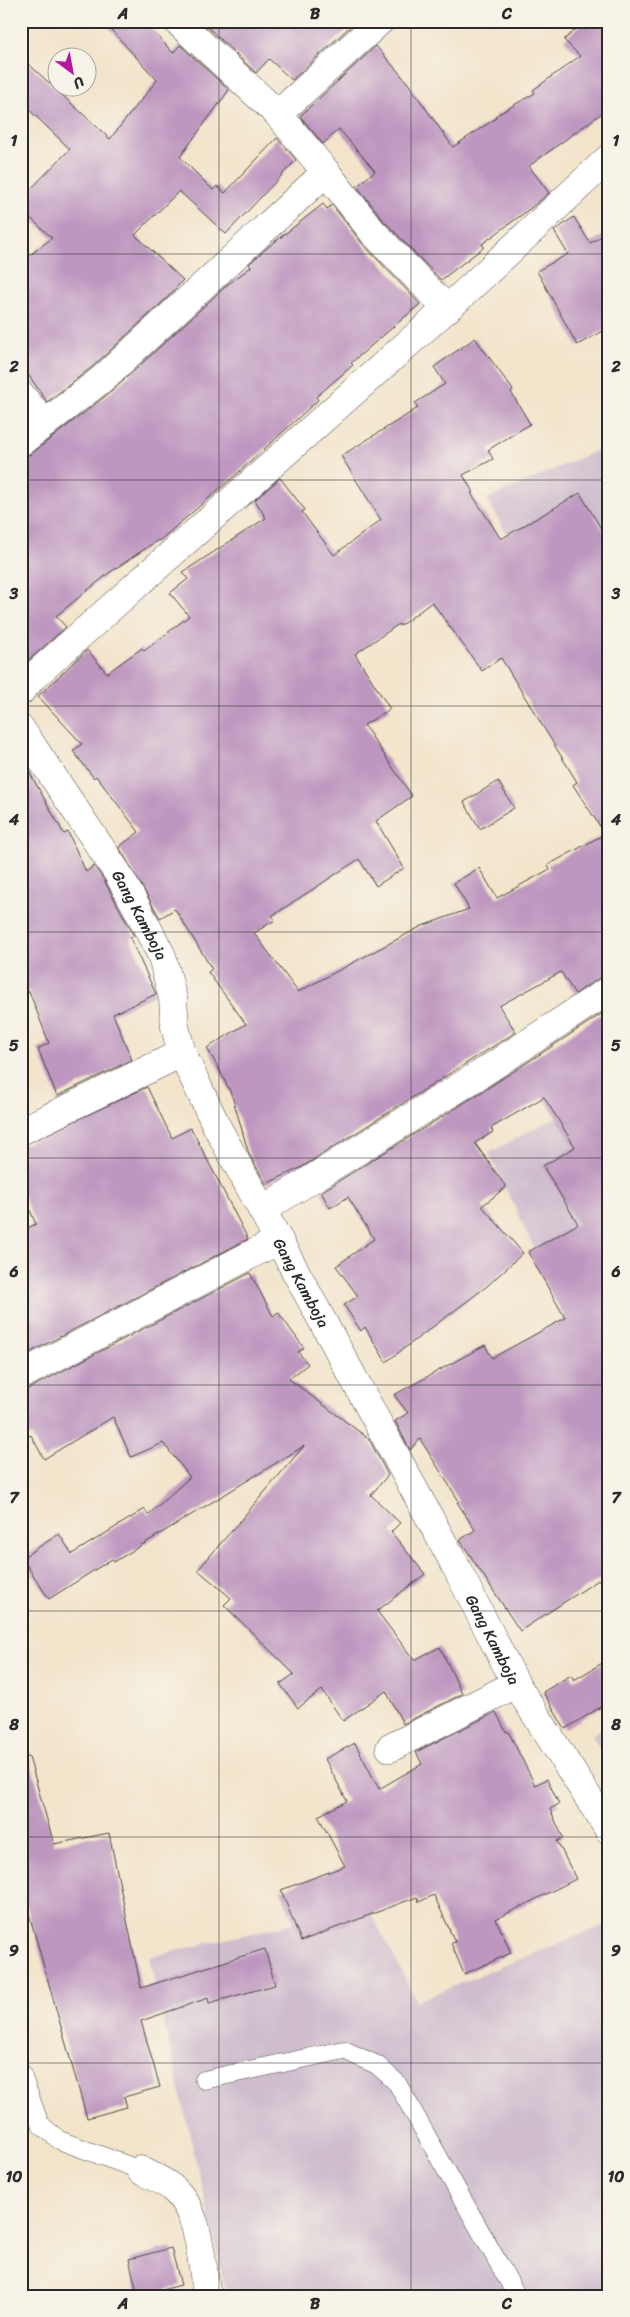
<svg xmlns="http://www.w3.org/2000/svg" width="630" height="2317" font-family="Sriracha,sans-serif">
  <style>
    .industrial { fill: #cfbdce }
    .building { fill: #be97c0; fill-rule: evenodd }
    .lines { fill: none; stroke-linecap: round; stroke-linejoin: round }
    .lane-casing { stroke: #494743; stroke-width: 19 }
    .street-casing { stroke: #494743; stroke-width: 29 }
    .lane { stroke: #fff; stroke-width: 18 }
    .street { stroke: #fff; stroke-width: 28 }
    .grid { fill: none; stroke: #2b2b2b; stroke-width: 1; stroke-opacity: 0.55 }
    .labels { text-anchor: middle; stroke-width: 4; stroke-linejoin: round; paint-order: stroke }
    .street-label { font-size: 16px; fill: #2b2b2b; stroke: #f7f3e8 }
    .neatline { fill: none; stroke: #2b2b2b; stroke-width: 2 }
    .grid-label { font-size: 16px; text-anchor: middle; font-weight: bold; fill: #2b2b2b }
  </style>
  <rect width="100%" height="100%" fill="#f7f3e8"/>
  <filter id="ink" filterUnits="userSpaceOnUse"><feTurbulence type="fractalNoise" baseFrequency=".02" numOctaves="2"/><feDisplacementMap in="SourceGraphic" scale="10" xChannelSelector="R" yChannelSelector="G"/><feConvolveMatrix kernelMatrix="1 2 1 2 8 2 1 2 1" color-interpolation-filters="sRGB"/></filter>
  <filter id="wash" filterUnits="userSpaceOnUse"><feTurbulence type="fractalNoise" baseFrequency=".0096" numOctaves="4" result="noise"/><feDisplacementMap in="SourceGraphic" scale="20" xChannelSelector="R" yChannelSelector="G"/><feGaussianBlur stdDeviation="1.12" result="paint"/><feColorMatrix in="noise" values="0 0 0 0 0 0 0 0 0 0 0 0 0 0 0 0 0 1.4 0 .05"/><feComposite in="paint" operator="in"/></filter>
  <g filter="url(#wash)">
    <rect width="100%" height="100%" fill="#f3e4cb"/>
    <g class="industrial">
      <polygon points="609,445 609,717 487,499"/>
      <polygon points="609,1089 609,1407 489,1153"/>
      <polygon points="609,1724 609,1765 592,1735"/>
      <polygon points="367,1906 417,2001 609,1923 609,2296 227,2296 149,1957"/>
    </g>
    <g id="blocks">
      <g class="building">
        <polygon points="103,21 144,21 173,53 180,45 229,90 180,157 213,190 217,186 225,193 277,138 296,160 226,234 179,191 135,235 183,280 168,297 92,367 47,402 21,364 21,262 52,238 21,209 21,199 70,149 21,102 21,57 110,139 157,80"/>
        <polygon points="201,21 355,21 355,22 292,80 269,59 256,73"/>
        <polygon points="585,21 609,21 609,108 529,166 549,193 535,205 482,244 484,247 441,280 384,221 357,186 375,171 339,129 323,144 300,116 376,46 407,82 453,147 496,118 495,116 535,93 533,90 580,56 564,40"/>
        <polygon points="323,204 327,209 332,205 361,242 420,304 351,363 353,365 316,397 318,400 238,473 159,541 158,540 109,573 56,616 66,627 21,667 21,457 31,454 112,391 227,285 251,267 249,264 267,248"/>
        <polygon points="574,217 590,243 609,232 609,328 577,345 537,271 568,254 554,231"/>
        <path d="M475 338 513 390 511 392 530 424 488 450 493 459 463 475 473 492 471 493 501 539 580 493 609 542V974L600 977 575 994 561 972 499 1006 516 1032 302 1167 266 1184 249 1154 232 1096 220 1071 207 1048 246 1024 208 972 212 969 175 909 160 918 119 847 139 832 96 776 94 778 73 751 82 744 38 696 87 650 107 673 142 648 144 651 189 616 170 593 188 579 183 572 266 518 255 500 280 478 305 510 302 512 334 555 381 520 341 456 418 408 415 403 445 384 434 367ZM432 602 482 671 501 658 577 782 573 785 605 834 548 865 550 869 497 898 479 868 454 883 469 909 422 926 298 992 254 933 275 920 272 916 359 859 376 886 404 868 376 821 412 796 364 725 390 709 355 654 399 624 400 626Z"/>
        <polygon points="21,757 64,834 68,832 86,872 94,866 104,880 134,936 130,938 156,994 113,1014 132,1060 57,1096 38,1049 49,1043 29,991 21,995"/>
        <polygon points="498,781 514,808 480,829 464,802"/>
        <polygon points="609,1009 609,1573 520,1631 460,1540 475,1530 457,1502 459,1501 420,1439 410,1450 395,1421 408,1413 394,1395 485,1345 492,1358 565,1318 528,1252 578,1224 543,1166 575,1147 544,1097 491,1128 493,1132 475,1143 506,1187 482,1206 523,1253 486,1287 386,1362 365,1327 361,1331 344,1305 358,1296 336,1266 374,1239 348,1197 330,1208 321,1192 488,1088"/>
        <polygon points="147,1087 172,1138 191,1128 248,1239 21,1357 21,1231 36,1224 21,1190 21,1146"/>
        <polygon points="250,1273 273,1316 278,1312 304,1348 298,1352 308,1364 289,1379 369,1439 388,1475 371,1495 400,1523 391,1532 425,1574 377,1611 414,1660 440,1647 462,1694 403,1724 386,1691 343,1721 322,1690 298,1708 280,1684 294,1674 224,1605 231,1598 198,1570 304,1446 114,1562 112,1559 49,1599 22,1558 59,1534 72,1554 145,1509 148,1515 190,1477 163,1443 131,1457 113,1417 44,1459 31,1435 21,1441 21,1390 28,1389"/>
        <polygon points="609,1659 609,1702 565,1729 543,1692 571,1675 574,1680"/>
        <polygon points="496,1712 506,1732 508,1731 535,1785 547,1779 559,1804 550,1809 563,1838 557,1841 576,1879 496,1919 511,1953 464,1974 451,1943 455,1942 434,1895 419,1902 417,1897 301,1941 281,1890 345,1866 318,1816 347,1801 325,1759 355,1743 379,1789 422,1764 416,1752"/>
        <polygon points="29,1757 54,1844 109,1833 141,1988 265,1949 275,1985 209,2003 208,1998 141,2021 160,2087 124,2097 127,2107 87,2118 21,1886 21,1758"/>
        <polygon points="171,2248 181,2285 138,2296 129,2259"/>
      </g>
    </g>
  </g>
  <g filter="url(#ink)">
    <use href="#blocks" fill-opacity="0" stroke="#494743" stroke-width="1"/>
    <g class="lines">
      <g class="lane-casing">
        <g id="lane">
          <polyline points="21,2072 40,2124 59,2140 140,2170"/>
          <polyline points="204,2080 344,2050 377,2065 397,2083 517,2296"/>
        </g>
      </g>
      <g class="street-casing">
        <g id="street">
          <polyline points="278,114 380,21"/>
          <polyline points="326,172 372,231 447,309"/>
          <polyline points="21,395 45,424"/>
          <polyline points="21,442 102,379 326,172 278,114 177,21"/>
          <polyline points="21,691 33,677 459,298 609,158"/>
          <path id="s1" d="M21 729 117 872 136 906 162 956 173 999 175 1027 182 1053 217 1127 453 1561 516 1684 609 1830"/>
          <polyline points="21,1131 182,1053"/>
          <polyline points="262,1210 479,1075 609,990"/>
          <polyline points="21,1375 279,1240"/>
          <polyline points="390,1748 516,1684"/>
          <path d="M140 2170C150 2175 162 2180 171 2187 201 2210 201 2262 207 2296"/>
        </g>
      </g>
      <use href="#lane" class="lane"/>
      <use href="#street" class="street"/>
    </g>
  </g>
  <path class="grid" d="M219 21V2296M411 21V2296M21 254H609M21 480H609M21 706H609M21 932H609M21 1158H609M21 1385H609M21 1611H609M21 1837H609M21 2063H609"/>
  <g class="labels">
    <g class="street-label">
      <text dy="6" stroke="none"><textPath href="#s1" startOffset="221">Gang Kamboja</textPath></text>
      <text dy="6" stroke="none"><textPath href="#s1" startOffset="626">Gang Kamboja</textPath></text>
      <text dy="6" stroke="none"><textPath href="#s1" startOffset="1031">Gang Kamboja</textPath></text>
    </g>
  </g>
  <rect width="630" height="2317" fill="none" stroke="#f7f3e8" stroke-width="55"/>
  <g transform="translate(72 72) rotate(148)"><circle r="24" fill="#f7f3e8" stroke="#a5a39c"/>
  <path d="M0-4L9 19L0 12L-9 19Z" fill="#b5179e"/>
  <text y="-8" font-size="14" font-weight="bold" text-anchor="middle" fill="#2b2b2b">U</text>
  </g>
  <rect x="28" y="28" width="574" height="2262" class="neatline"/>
  <g class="grid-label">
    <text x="123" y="19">A</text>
    <text x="315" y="19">B</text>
    <text x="507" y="19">C</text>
    <text x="14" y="146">1</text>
    <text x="616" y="146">1</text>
    <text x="14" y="372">2</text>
    <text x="616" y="372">2</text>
    <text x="14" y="599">3</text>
    <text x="616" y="599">3</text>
    <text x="14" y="825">4</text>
    <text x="616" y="825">4</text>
    <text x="14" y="1051">5</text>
    <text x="616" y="1051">5</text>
    <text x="14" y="1277">6</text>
    <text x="616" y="1277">6</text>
    <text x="14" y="1503">7</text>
    <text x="616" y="1503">7</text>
    <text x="14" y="1730">8</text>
    <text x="616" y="1730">8</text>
    <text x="14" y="1956">9</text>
    <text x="616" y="1956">9</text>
    <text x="14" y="2182">10</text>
    <text x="616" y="2182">10</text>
    <text x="123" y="2309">A</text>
    <text x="315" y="2309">B</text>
    <text x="507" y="2309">C</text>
  </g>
</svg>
